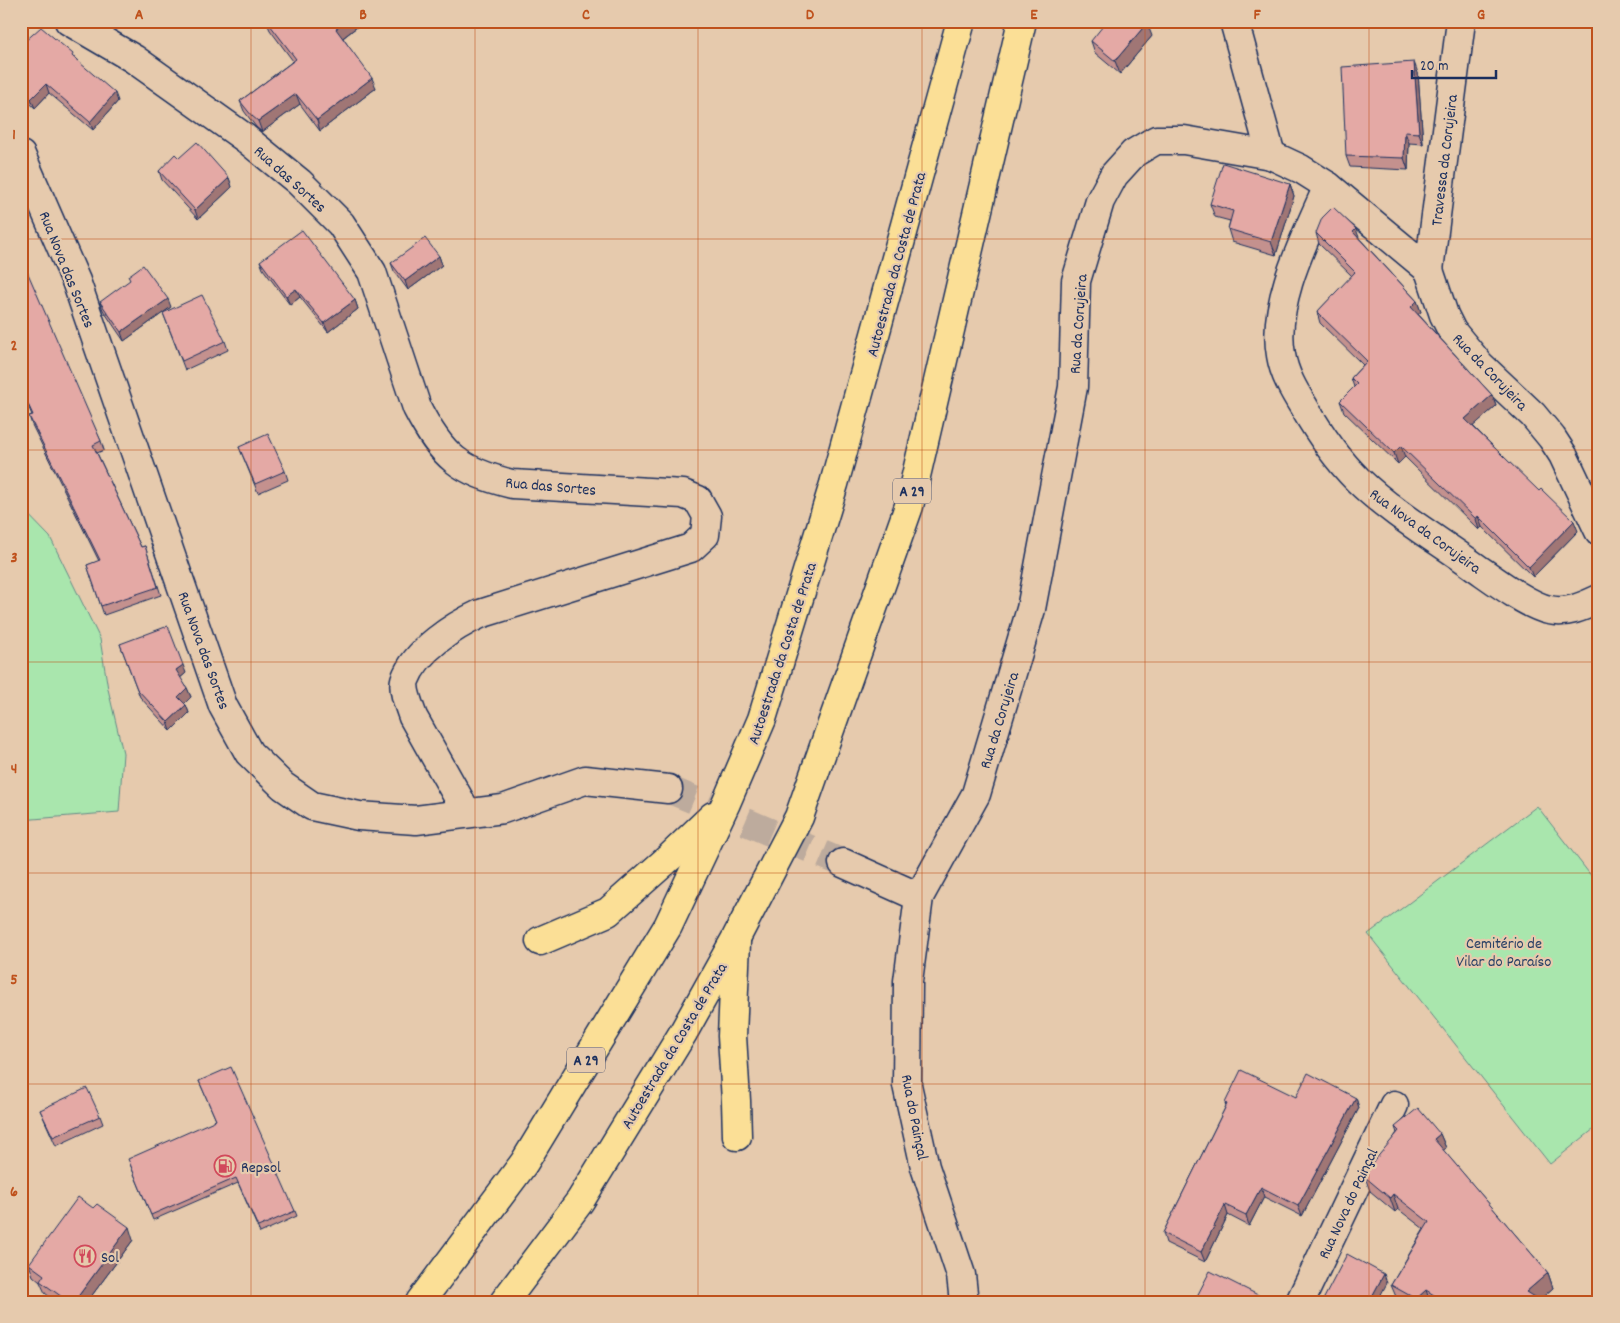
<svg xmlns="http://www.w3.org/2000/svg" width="1620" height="1323" font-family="Dekko,sans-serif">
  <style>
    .green { fill: #a9e6ad; stroke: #628a86 }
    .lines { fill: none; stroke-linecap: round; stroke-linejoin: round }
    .street-tunnel { stroke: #bdab9d; stroke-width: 28; stroke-dasharray: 28 14; stroke-linecap: butt }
    .street-casing { stroke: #1b2f5e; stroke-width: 31 }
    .highway-casing { stroke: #1b2f5e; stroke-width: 31 }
    .street { stroke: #e6caad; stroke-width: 28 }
    .highway { stroke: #fbdf96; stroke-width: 28 }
    .wall { fill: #c4918e; stroke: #1b2f5e }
    .shaded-wall { fill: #a07674; stroke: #1b2f5e }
    .building { fill: #e4a9a5; stroke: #1b2f5e }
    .grid { fill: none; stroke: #bf511c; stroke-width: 1; stroke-opacity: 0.55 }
    .labels { text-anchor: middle; stroke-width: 4.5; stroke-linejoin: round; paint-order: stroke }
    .shield { fill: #e6caad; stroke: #585e76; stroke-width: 1 }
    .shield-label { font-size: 15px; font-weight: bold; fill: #1b2f5e }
    .street-label { font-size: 16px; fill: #1b2f5e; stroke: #e6caad }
    .park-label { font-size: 16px; fill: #294166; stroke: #e6caad }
    .poi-label { font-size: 16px; fill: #1b2f5e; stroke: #e6caad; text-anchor: start }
    .neatline { fill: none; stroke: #bf511c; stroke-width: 2 }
    .grid-label { font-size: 16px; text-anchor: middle; font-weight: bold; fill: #bf511c }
  </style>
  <rect width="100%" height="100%" fill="#e6caad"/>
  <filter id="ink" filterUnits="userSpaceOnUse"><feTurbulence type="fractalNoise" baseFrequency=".02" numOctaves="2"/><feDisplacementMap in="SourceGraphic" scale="10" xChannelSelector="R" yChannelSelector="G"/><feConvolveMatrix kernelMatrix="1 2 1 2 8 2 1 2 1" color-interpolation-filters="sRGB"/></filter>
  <g filter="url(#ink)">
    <g class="green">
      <polygon points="21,507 50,537 100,639 108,689 123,753 119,812 21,820"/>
      <polygon points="1537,806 1599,886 1599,1125 1550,1164 1368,934"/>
    </g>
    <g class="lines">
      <polyline class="street-tunnel" points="668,789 843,863"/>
      <g class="street-casing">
        <g id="street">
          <path d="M69 21 134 59 245 138 299 182 341 224 372 272 417 408C442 457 460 471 512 484L683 494 698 500 707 516 705 535 691 548 480 614C454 626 416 650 405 680 402 690 410 708 413 717L467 813"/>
          <polyline points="1234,21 1271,155"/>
          <polyline points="21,155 76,281 223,706 249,753 283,786 312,806 359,816 416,820 503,809 585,780 668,789"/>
          <path d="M1328 186C1307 235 1271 301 1281 355 1284 374 1294 391 1304 407 1319 433 1337 459 1358 480 1392 513 1435 538 1474 566 1493 579 1527 605 1549 610 1567 614 1582 607 1599 599"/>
          <polyline points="1429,270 1461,21"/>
          <polyline points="843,863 919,897"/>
          <polyline points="964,1302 961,1275 925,1167 907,1085 908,981 919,897 976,794 1031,609 1073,387 1076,281 1100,201 1114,175 1134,153 1156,140 1184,140 1271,155 1301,169 1328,186 1429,270 1444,315 1452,331 1480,365 1533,415 1552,438 1563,455 1599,531"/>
          <polyline points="1300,1302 1394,1105"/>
        </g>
      </g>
      <g class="highway-casing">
        <g id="highway">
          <polyline points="540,941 608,912 670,857 713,816"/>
          <polyline points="736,942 732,1036 736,1101 737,1136"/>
          <polyline points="420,1302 524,1163 668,926 726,803 762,719 834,484 961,21"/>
          <polyline points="504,1302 580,1201 683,1033 736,938 799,817 909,506 1022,21"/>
        </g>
      </g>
      <use href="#street" class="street"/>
      <use href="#highway" class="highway"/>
    </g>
    <g class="wall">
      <polygon points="266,21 362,21 362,23 343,38 376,88 320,131 300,104 262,132 256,127 244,111 240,101 293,61 270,30"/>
      <polygon points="1152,36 1120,74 1095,53 1091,41"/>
      <polygon points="21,42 75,58 118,101 93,130 49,93 35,108 21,95"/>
      <polygon points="1418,73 1423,144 1409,143 1408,170 1350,167 1346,156"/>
      <polygon points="179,158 229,178 232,187 198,219 162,180 159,171"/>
      <polygon points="1290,184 1294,196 1276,255 1232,242 1228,229 1230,221 1215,217 1210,204"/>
      <polygon points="1316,233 1359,238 1417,301 1421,312 1418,314 1492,395 1496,406 1473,426 1578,531 1533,577 1482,527 1479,530 1405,457 1398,464 1344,412 1340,401 1354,387 1351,378 1363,365 1320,323 1317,312 1352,276 1319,244"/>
      <polygon points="439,256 442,265 408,290 394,271 391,263"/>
      <polygon points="260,261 355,300 358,309 328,332 300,297 290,305 263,269"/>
      <polygon points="21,271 101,441 104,450 97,453 141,547 145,546 161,595 104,615 87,565 99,561 32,425 29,416 32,415 21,390"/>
      <polygon points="100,302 171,307 124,341 103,310"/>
      <polygon points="163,313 225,341 228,350 185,370"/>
      <polygon points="239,447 285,471 288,480 258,493"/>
      <polygon points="120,644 186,673 180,678 187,688 191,697 184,703 186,705 189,713 171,731 140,697"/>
      <polygon points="199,1081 295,1211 297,1216 260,1233 238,1183 153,1220 130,1164 216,1120"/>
      <polygon points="1296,1097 1356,1098 1359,1108 1302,1216 1264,1197 1249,1226 1228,1215 1205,1262 1166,1243 1163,1233 1226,1106 1225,1103"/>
      <polygon points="40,1110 100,1116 103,1124 56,1146"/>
      <polygon points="1395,1127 1440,1134 1446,1148 1443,1150 1548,1273 1553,1288 1539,1300 1542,1302 1400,1302 1397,1299 1391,1285 1424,1229 1398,1209 1395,1212 1370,1191 1365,1177 1397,1133"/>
      <polygon points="133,1240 87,1302 56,1302 45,1293 40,1282 33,1276 29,1264"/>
    </g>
    <g class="shaded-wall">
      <polygon points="346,21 362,21 362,23 340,40 336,29"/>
      <polygon points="1147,23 1152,36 1120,74 1115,61"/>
      <polygon points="1414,62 1418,73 1423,144 1419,133"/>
      <polygon points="372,78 376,88 320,131 317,120"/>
      <polygon points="46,84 49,93 35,108 31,99"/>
      <polygon points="115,93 118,101 93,130 90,122"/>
      <polygon points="296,94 300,104 262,132 258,121"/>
      <polygon points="1405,132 1409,143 1408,170 1404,158"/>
      <polygon points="229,178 232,187 198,219 195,210"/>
      <polygon points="1290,184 1294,196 1276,255 1271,242"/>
      <polygon points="1356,229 1360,240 1353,232"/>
      <polygon points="439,256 442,265 408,290 405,281"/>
      <polygon points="296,289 300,297 290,305 286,296"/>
      <polygon points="168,299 171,307 124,341 121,332"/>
      <polygon points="355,300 358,309 328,332 324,323"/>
      <polygon points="1417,301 1421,312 1415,317 1411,307"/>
      <polygon points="1492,395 1496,406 1469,430 1465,419"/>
      <polygon points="1401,446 1405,457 1398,464 1394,453"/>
      <polygon points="1478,516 1482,527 1479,530 1476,519"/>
      <polygon points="1574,521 1578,531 1533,577 1529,567"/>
      <polygon points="183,665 186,673 179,679 176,670"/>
      <polygon points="187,688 191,697 182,706 178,697"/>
      <polygon points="186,705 189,713 171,731 168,722"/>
      <polygon points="1356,1098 1359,1108 1302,1216 1298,1206"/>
      <polygon points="1440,1134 1446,1148 1439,1154 1434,1139"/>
      <polygon points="1261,1187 1264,1197 1249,1226 1246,1215"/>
      <polygon points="1393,1194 1398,1209 1395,1212 1390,1198"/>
      <polygon points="1225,1205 1228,1215 1205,1262 1201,1252"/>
      <polygon points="129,1227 133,1240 87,1302 74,1302"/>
      <polygon points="1548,1273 1553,1288 1537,1302 1526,1292"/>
      <polygon points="1384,1274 1387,1283 1377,1302 1369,1302"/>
      <polygon points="1426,1290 1430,1302 1416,1302 1416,1299"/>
    </g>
    <g class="building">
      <polygon points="267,21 346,21 336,29 372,78 317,120 296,94 258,121 252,116 240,101 296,59"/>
      <polygon points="1107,21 1145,21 1147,23 1115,61 1091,41"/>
      <polygon points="41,27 73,54 72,56 115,93 90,122 46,84 31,99 21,89 21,42 23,43"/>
      <polygon points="1414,62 1419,133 1405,132 1404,158 1346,156 1342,67"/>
      <polygon points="197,142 229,178 195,210 159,171 175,154 179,158"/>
      <polygon points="1223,163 1290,184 1271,242 1228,229 1233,211 1210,204"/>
      <polygon points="1333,207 1356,229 1353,232 1417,301 1411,307 1492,395 1465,419 1539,491 1541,489 1574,521 1529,567 1478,516 1476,519 1401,446 1394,453 1340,401 1357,384 1351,378 1367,361 1317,312 1355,272 1316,233 1322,218"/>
      <polygon points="302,230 355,300 324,323 296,289 286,296 260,261"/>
      <polygon points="425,238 439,256 405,281 391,263"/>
      <polygon points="143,265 168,299 121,332 100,302 130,280 128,276"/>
      <polygon points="26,269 101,441 93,445 141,547 145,546 158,587 101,606 87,565 100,560 29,416 33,415 21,389 21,271"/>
      <polygon points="202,295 225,341 182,361 163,313"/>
      <polygon points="268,434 285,471 255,484 239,447"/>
      <polygon points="168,626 183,665 176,670 187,688 178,697 186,705 168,722 137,689 120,644"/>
      <polygon points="231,1067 295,1211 258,1227 236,1178 151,1215 128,1159 216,1120 199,1081"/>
      <polygon points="1241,1070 1296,1097 1308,1073 1356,1098 1298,1206 1261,1187 1246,1215 1225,1205 1201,1252 1163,1233 1227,1104 1225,1103"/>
      <polygon points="87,1088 100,1116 53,1137 40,1110"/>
      <polygon points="1418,1108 1440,1134 1434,1139 1548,1273 1526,1292 1542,1302 1445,1302 1426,1290 1416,1299 1391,1285 1429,1222 1393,1194 1390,1198 1365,1177 1370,1166 1399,1131 1395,1127"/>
      <polygon points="78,1197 93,1208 97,1204 129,1227 74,1302 69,1302 40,1281 44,1275 29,1264"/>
      <polygon points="1347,1254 1384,1274 1369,1302 1322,1302"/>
      <polygon points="1210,1271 1264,1298 1262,1302 1194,1302"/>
    </g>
  </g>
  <path class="grid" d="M251 21V1302M475 21V1302M698 21V1302M922 21V1302M1145 21V1302M1369 21V1302M21 239H1599M21 450H1599M21 662H1599M21 873H1599M21 1084H1599"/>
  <defs>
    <g id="fuel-ring" transform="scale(1.125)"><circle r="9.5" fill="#e6caad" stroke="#d1495b" stroke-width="1.5"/><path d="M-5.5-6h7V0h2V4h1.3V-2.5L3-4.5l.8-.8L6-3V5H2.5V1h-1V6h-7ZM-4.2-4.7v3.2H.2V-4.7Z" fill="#d1495b"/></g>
    <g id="restaurant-ring" transform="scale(1.125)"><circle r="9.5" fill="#e6caad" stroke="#d1495b" stroke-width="1.5"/><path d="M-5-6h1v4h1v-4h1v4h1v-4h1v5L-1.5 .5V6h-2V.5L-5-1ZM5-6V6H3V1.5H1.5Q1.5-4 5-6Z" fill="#d1495b"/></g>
  </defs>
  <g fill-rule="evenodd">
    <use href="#fuel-ring" x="225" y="1166"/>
    <use href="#restaurant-ring" x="85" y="1256"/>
  </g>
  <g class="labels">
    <g class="shield">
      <rect x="893" y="478.5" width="38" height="25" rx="4"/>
      <rect x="567" y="1047.5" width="38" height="25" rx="4"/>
    </g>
    <g class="shield-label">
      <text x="912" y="496">A 29</text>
      <text x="586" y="1065">A 29</text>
    </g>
    <g class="street-label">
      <text transform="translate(1443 160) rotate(-83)" y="6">Travessa da Corujeira</text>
      <text transform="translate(291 178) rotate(42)" y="6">Rua das Sortes</text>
      <text transform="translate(895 264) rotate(-75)" y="6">Autoestrada da Costa de Prata</text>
      <text transform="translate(68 269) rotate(68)" y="6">Rua Nova das Sortes</text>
      <text transform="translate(1077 324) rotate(-86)" y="6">Rua da Corujeira</text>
      <text transform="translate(1491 371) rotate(46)" y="6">Rua da Corujeira</text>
      <text transform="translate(551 485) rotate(5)" y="6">Rua das Sortes</text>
      <text transform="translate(1426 530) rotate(36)" y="6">Rua Nova da Corujeira</text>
      <text transform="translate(205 650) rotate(70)" y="6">Rua Nova das Sortes</text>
      <text transform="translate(781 653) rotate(-72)" y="6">Autoestrada da Costa de Prata</text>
      <text transform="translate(998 720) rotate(-73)" y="6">Rua da Corujeira</text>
      <text transform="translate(673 1045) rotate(-59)" y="6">Autoestrada da Costa de Prata</text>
      <text transform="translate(916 1117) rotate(79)" y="6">Rua do Painçal</text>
      <text transform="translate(1347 1203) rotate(-65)" y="6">Rua Nova do Painçal</text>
    </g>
    <g class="park-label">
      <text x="1504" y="948">Cemitério de<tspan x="1504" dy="18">Vilar do Paraíso</tspan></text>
    </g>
    <g class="poi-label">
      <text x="241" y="1172">Repsol</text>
      <text x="101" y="1262">Sol</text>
    </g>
  </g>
  <rect width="1620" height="1323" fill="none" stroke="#e6caad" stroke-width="55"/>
  <path d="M1412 70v8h84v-8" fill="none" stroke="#1b2f5e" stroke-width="2.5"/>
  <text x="1420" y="70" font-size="15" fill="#1b2f5e" stroke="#e6caad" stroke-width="4" paint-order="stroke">20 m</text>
  <rect x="28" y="28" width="1564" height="1268" class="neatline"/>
  <g class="grid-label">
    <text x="139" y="19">A</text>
    <text x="363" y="19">B</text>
    <text x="586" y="19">C</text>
    <text x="810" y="19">D</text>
    <text x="1034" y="19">E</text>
    <text x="1257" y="19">F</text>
    <text x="1481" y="19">G</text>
    <text x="14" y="139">1</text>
    <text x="14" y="350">2</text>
    <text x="14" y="562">3</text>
    <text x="14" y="773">4</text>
    <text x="14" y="984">5</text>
    <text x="14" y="1196">6</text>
  </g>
</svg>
